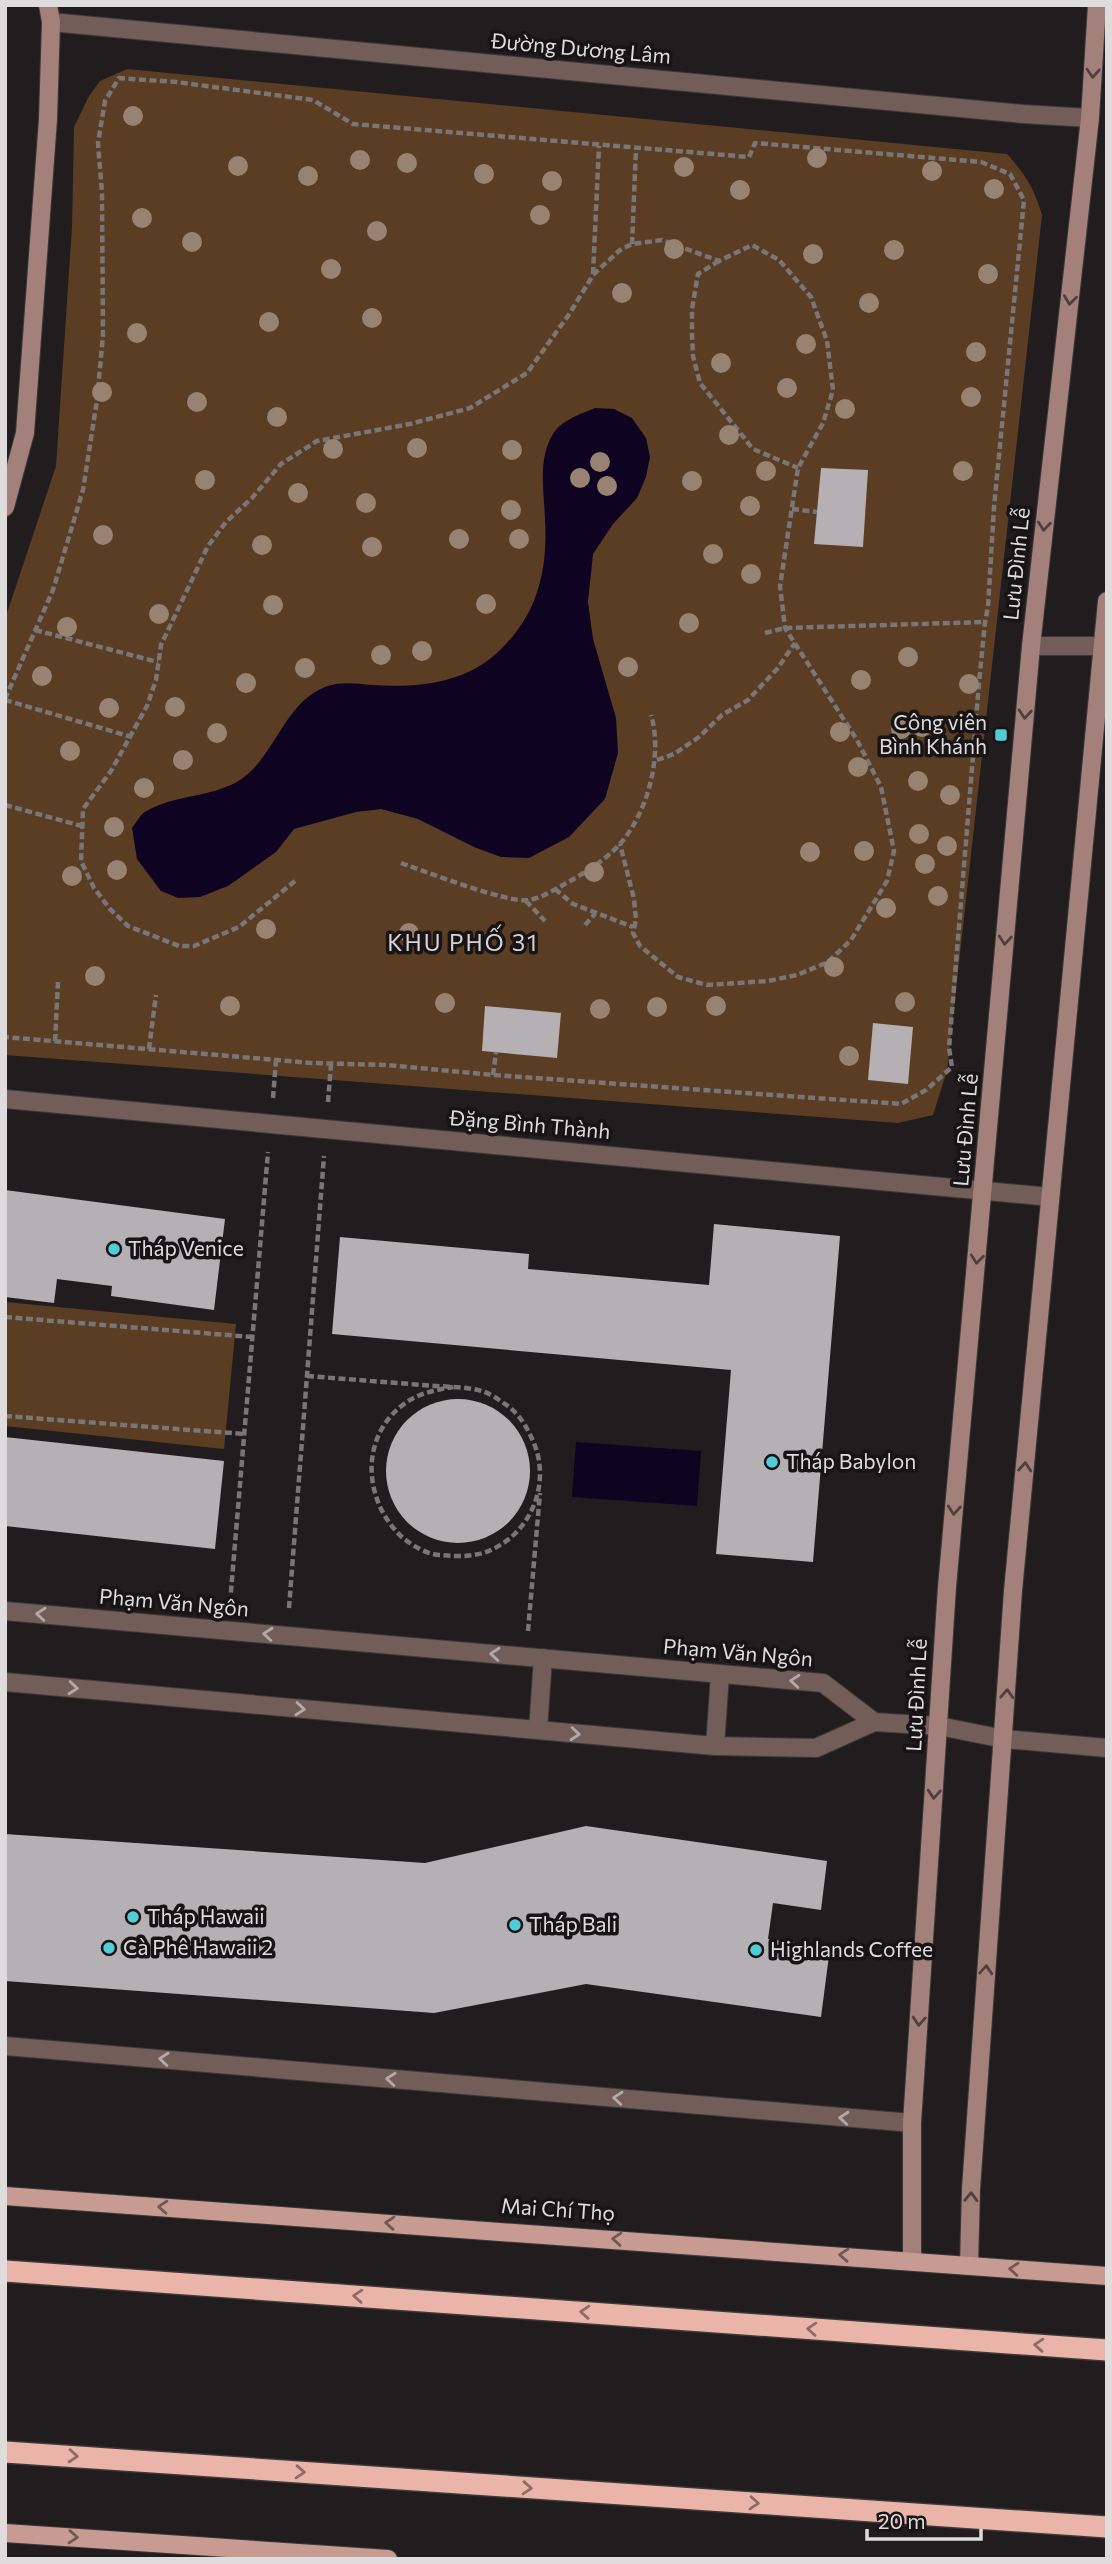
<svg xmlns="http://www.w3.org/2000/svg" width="1112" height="2564" font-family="Commissioner,sans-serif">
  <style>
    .green { fill: #5a3d22 }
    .water { fill: #0f0322 }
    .building { fill: #b4b0b3 }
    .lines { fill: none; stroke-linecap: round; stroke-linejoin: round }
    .street-casing { stroke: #3c3839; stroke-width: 20 }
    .secondary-casing { stroke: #3c3839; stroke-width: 20 }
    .primary-casing { stroke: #3c3839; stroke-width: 20 }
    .highway-casing { stroke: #3c3839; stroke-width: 24 }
    .path { stroke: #797677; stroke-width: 4.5; stroke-dasharray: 7 3.5; stroke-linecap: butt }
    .street { stroke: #725d58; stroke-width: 18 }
    .secondary { stroke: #a38079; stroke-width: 18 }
    .primary { stroke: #c89b92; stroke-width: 18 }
    .highway { stroke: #eab4a9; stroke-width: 21 }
    .tree { fill: #988272 }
    .oneway { stroke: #503f3d }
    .oneway2 { stroke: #b3a9a8 }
    .oneway3 { stroke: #705854 }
    .oneway4 { stroke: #8c6c66 }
    .poi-dot { fill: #52ccd6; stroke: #181415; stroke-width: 2.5 }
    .labels { text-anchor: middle; stroke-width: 7; stroke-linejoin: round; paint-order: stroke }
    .street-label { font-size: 21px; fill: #dfdcdd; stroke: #181415 }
    .poi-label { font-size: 21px; fill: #dfdcdd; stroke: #181415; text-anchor: start }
    .neighbourhood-label { font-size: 23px; letter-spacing: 2px; fill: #d8d3d5; stroke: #181415 }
  </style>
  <rect width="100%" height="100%" fill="#211d1e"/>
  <g class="green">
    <path d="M127 69 1007 154C1026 175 1034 188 1042 215L947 1071 933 1115 898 1123 5 1055V619L56 466 72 227 74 127 89 96 100 81Z"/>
    <polygon points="5,1302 236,1324 224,1449 5,1426"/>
  </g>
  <g class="water">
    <path d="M595 408 614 409 632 418 646 438 650 457 646 477 637 498 613 524 593 554 588 602 593 639 616 718 618 753 605 799 569 837 529 858 501 857 474 847 418 819 381 809 356 812 294 829 276 852 228 886 200 897 178 898 161 891 137 859 132 828C136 823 140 815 145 812 174 794 212 798 240 780 275 757 284 703 325 687 341 681 356 684 372 685 416 688 463 684 497 653 537 616 548 572 545 519 544 491 537 456 555 431 563 420 583 413 595 408Z"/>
    <polygon points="576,1442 701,1451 697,1506 572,1497"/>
  </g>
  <g class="building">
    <polygon points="821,468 868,470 863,547 814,544"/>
    <polygon points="485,1006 561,1013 557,1058 482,1051"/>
    <polygon points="873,1023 913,1027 908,1084 868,1080"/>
    <polygon points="5,1190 225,1219 214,1310 111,1296 112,1286 57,1279 54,1303 5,1297"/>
    <polygon points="714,1224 840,1236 813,1562 716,1554 731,1370 332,1334 340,1237 529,1254 528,1269 709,1285"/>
    <circle cx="458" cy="1471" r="72"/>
    <polygon points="5,1437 224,1461 215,1549 5,1526"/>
    <polygon points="586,1826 827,1861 821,1910 773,1903 768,1939 830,1948 821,2017 586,1984 434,2013 5,1981 5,1834 425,1863"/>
  </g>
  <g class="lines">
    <g class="street-casing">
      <g id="street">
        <polyline points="51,22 1023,114 1090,118"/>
        <polyline points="1031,646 1107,646"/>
        <polyline points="5,1099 1050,1197"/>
        <polyline points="5,1611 823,1683 874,1722"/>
        <polyline points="5,1682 715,1746 816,1748 874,1722 939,1726 1004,1739 1107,1748"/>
        <polyline points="538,1730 543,1658"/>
        <polyline points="715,1746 720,1674"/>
        <polyline points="5,2046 912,2123"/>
      </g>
    </g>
    <g class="secondary-casing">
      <g id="secondary">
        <polyline points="5,507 25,433 48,119 51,22 48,5"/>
        <polyline points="912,2260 912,2123 947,1587 1031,646 1090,118 1097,5"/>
        <polyline points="969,2265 971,2189 1013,1591 1107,601"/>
      </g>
    </g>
    <g class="primary-casing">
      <g id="primary">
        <polyline points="5,2196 1107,2276"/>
        <polyline points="5,2533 388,2559"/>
      </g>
    </g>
    <g class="highway-casing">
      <g id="highway">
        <polyline points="5,2271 1107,2350"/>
        <polyline points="5,2452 1107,2527"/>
      </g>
    </g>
    <g class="path">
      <polyline points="632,244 636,148"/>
      <polyline points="719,261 698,274 692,309 692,335 693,356 700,383 753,449 798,468"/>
      <polyline points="593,274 599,146"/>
      <polyline points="792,509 817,512"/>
      <polyline points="35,630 158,662"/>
      <polyline points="765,633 785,628 985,622"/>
      <polyline points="5,699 53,590 83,490 97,400 103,335 102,193 98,143 105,101 119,78 176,82 313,100 353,124 749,157 755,143 981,162 1010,174 1024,200 994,507 988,607 985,622 979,683 949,1048 952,1067 926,1090 901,1104 493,1075 387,1065 312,1063 5,1037"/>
      <polyline points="5,700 132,737"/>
      <polyline points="657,760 674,754 699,737 722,715 748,700 777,669 795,643"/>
      <polyline points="5,805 82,826"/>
      <path d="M401 863C424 871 509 904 529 900 541 898 552 891 563 885 583 874 603 862 619 845 648 813 663 755 651 715"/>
      <polyline points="295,881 239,927 194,946 179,946 128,926 110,909 94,888 81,861 83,809 111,771 147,706 156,680 161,645 208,546 226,522 252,498 281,464 317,441 410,424 470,408 527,373 570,313 593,275 620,250 632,244 662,240 719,261 752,245 779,260 811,297 827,341 833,390 823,423 798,468 780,586 785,628 857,740 881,787 894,851 887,881 851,940 828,962 797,975 768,981 707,985 678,977 640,946 633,933 636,920 634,899 620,844"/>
      <polyline points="555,889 573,904 633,927"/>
      <polyline points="526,901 545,921"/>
      <polyline points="585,925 595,914"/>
      <polyline points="55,1041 58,982"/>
      <polyline points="149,1049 156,995"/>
      <polyline points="493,1075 496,1052"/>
      <polyline points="273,1098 276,1060"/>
      <polyline points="328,1102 331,1064"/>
      <polyline points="5,1317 252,1337"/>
      <path d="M307 1376C346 1379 384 1382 423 1385 442 1387 464 1386 482 1391 489 1393 498 1399 505 1404 518 1412 527 1427 533 1441 551 1481 533 1530 493 1549 477 1557 459 1557 441 1555 428 1555 413 1546 403 1538 364 1503 358 1438 404 1404 419 1393 435 1390 453 1387"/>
      <polyline points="5,1416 244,1434"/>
      <polyline points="230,1603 268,1152"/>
      <polyline points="289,1608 324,1156"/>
      <polyline points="528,1631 540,1493"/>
    </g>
    <use href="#street" class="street"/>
    <use href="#secondary" class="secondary"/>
    <use href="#primary" class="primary"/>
    <use href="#highway" class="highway"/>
  </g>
  <g class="tree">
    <circle cx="133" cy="116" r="10"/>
    <circle cx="817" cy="158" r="10"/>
    <circle cx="360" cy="160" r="10"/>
    <circle cx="407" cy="163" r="10"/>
    <circle cx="238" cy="166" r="10"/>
    <circle cx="684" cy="167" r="10"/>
    <circle cx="932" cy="171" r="10"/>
    <circle cx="484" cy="174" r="10"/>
    <circle cx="308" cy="176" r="10"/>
    <circle cx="552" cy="181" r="10"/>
    <circle cx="994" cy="189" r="10"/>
    <circle cx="740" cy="190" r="10"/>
    <circle cx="540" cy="215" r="10"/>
    <circle cx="142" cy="218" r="10"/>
    <circle cx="377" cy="231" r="10"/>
    <circle cx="192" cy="242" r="10"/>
    <circle cx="674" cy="249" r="10"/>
    <circle cx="894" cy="250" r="10"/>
    <circle cx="813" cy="254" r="10"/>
    <circle cx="331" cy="269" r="10"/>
    <circle cx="988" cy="274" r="10"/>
    <circle cx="622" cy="293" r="10"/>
    <circle cx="869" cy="303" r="10"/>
    <circle cx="372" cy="318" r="10"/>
    <circle cx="269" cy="322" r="10"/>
    <circle cx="137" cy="333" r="10"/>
    <circle cx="806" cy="344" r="10"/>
    <circle cx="976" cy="352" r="10"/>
    <circle cx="721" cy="363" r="10"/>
    <circle cx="787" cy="388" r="10"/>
    <circle cx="102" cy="392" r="10"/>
    <circle cx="971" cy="397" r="10"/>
    <circle cx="197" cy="402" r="10"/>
    <circle cx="845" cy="409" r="10"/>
    <circle cx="277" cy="417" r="10"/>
    <circle cx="729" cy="435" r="10"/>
    <circle cx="417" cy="448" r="10"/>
    <circle cx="333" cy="449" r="10"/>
    <circle cx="512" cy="450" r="10"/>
    <circle cx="600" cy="462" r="10"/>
    <circle cx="766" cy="471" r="10"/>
    <circle cx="963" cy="471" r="10"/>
    <circle cx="580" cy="478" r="10"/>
    <circle cx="205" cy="480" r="10"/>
    <circle cx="692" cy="481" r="10"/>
    <circle cx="607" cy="486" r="10"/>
    <circle cx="298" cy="493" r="10"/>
    <circle cx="366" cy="503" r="10"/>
    <circle cx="750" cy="506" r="10"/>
    <circle cx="511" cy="510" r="10"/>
    <circle cx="103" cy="535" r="10"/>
    <circle cx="459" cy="539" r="10"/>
    <circle cx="519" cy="539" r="10"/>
    <circle cx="262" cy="545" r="10"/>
    <circle cx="372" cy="547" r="10"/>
    <circle cx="713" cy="554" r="10"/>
    <circle cx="751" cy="574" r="10"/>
    <circle cx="486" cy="604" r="10"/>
    <circle cx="273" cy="605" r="10"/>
    <circle cx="159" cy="614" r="10"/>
    <circle cx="689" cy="623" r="10"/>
    <circle cx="67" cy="627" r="10"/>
    <circle cx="422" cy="651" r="10"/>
    <circle cx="381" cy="655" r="10"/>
    <circle cx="908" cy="657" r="10"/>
    <circle cx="628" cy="667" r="10"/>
    <circle cx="305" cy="668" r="10"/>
    <circle cx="42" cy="676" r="10"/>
    <circle cx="861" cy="680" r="10"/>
    <circle cx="246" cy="683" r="10"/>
    <circle cx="969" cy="684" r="10"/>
    <circle cx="175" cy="707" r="10"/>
    <circle cx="109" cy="708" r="10"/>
    <circle cx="922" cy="727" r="10"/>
    <circle cx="901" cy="729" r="10"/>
    <circle cx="840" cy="732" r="10"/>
    <circle cx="217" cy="733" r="10"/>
    <circle cx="70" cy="751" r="10"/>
    <circle cx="183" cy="760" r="10"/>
    <circle cx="858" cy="767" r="10"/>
    <circle cx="918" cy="781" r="10"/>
    <circle cx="144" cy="788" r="10"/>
    <circle cx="950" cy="795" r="10"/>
    <circle cx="114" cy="827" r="10"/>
    <circle cx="919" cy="834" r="10"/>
    <circle cx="947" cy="846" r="10"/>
    <circle cx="864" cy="851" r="10"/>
    <circle cx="810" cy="852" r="10"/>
    <circle cx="925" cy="864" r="10"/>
    <circle cx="117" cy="870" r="10"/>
    <circle cx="594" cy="872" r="10"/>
    <circle cx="72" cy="876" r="10"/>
    <circle cx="938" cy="896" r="10"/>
    <circle cx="886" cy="908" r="10"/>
    <circle cx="266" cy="929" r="10"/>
    <circle cx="409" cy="933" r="10"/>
    <circle cx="834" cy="967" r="10"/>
    <circle cx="95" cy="976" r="10"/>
    <circle cx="905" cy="1002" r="10"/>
    <circle cx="445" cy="1003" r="10"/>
    <circle cx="230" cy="1006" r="10"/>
    <circle cx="716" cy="1006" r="10"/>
    <circle cx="657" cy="1007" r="10"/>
    <circle cx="600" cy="1009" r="10"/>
    <circle cx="849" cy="1056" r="10"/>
  </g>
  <defs><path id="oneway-chevron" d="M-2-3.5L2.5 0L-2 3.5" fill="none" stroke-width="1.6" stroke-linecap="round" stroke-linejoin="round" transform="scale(1.75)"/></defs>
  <g class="oneway">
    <use href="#oneway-chevron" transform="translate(1093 73) rotate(93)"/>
    <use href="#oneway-chevron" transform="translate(1070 300) rotate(97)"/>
    <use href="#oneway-chevron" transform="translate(1044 526) rotate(96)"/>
    <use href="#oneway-chevron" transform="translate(1025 714) rotate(95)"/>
    <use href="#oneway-chevron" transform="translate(1005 940) rotate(95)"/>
    <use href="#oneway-chevron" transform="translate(977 1259) rotate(96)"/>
    <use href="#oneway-chevron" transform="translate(1025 1467) rotate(-85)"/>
    <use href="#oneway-chevron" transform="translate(954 1510) rotate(95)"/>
    <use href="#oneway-chevron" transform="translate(1007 1694) rotate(-87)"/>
    <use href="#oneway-chevron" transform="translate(934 1794) rotate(94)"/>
    <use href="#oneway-chevron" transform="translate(986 1970) rotate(-86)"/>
    <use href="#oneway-chevron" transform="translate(919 2021) rotate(94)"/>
    <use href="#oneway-chevron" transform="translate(971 2197) rotate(-88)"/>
  </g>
  <g class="oneway2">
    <use href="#oneway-chevron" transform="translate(41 1614) rotate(-175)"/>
    <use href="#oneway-chevron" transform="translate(268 1634) rotate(-175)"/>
    <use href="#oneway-chevron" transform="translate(495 1654) rotate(-175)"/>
    <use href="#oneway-chevron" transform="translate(795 1681) rotate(-175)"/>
    <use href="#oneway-chevron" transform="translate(73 1688) rotate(5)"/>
    <use href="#oneway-chevron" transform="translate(300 1709) rotate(5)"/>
    <use href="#oneway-chevron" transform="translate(575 1734) rotate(5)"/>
    <use href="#oneway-chevron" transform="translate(164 2059) rotate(-175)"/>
    <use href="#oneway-chevron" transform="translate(391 2079) rotate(-175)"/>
    <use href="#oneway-chevron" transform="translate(618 2098) rotate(-175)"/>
    <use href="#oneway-chevron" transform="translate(844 2118) rotate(-175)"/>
  </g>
  <g class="oneway3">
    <use href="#oneway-chevron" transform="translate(163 2207) rotate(-176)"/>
    <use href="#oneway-chevron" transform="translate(390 2223) rotate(-176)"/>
    <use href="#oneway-chevron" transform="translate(617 2239) rotate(-176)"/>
    <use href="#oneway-chevron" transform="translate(844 2255) rotate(-176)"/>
    <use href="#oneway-chevron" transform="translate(1014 2269) rotate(-175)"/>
    <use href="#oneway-chevron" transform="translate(73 2537) rotate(4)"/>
  </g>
  <g class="oneway4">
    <use href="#oneway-chevron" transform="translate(358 2296) rotate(-176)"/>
    <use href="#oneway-chevron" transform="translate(585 2312) rotate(-176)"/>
    <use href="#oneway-chevron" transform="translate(812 2329) rotate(-176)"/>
    <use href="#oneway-chevron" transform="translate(1039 2345) rotate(-176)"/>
    <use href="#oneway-chevron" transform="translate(73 2456) rotate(4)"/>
    <use href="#oneway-chevron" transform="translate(300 2472) rotate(4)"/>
    <use href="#oneway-chevron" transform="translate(527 2488) rotate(4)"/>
    <use href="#oneway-chevron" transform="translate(754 2503) rotate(4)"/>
  </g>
  <g class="poi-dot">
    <rect x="994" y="728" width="14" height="14" rx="3.5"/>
    <circle cx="114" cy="1249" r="7"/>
    <circle cx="772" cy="1462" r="7"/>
    <circle cx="133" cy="1917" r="7"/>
    <circle cx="515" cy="1925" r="7"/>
    <circle cx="109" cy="1948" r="7"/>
    <circle cx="756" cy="1950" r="7"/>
  </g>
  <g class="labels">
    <g class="street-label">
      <text transform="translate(581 49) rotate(5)" y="7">Đường Dương Lâm</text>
      <text transform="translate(1017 564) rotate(-84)" y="7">Lưu Đình Lễ</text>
      <text transform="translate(530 1125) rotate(5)" y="7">Đặng Bình Thành</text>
      <text transform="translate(966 1130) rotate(-85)" y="7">Lưu Đình Lễ</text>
      <text transform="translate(174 1603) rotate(5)" y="7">Phạm Văn Ngôn</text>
      <text transform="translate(738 1653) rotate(5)" y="7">Phạm Văn Ngôn</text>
      <text transform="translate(917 1695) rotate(-87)" y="7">Lưu Đình Lễ</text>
      <text transform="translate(558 2210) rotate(4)" y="7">Mai Chí Thọ</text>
    </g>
    <g class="poi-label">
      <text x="987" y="730" text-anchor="end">Công viên<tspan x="987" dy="24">Bình Khánh</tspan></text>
      <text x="128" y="1256">Tháp Venice</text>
      <text x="786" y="1469">Tháp Babylon</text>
      <text x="147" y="1924">Tháp Hawaii</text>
      <text x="529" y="1932">Tháp Bali</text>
      <text x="123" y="1955">Cà Phê Hawaii 2</text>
      <text x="770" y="1957">Highlands Coffee</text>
    </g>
    <g class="neighbourhood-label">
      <text x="463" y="951">KHU PHỐ 31</text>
    </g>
  </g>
  <rect width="1112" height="2564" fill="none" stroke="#dfdcdd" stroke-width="14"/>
  <path d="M867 2529v10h114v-10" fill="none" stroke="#dfdcdd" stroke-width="3.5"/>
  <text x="878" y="2529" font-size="21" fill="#dfdcdd" stroke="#181415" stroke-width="5" paint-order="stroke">20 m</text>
</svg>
